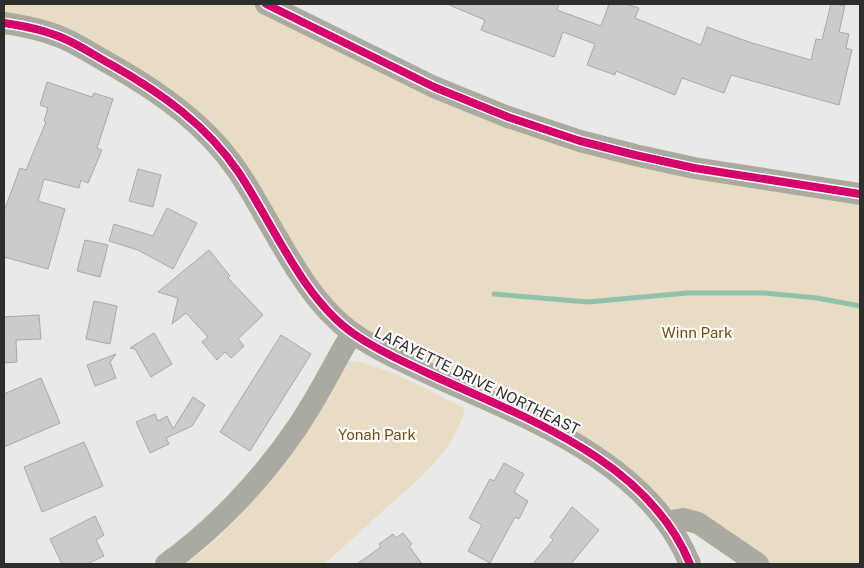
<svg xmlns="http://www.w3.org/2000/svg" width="864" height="568" font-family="'Public Sans',sans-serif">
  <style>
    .green { fill: #e8dcc5 }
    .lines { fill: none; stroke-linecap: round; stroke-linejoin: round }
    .stream { stroke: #91c1ac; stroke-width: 5 }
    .building { fill: #cbccca; stroke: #a8a9a7 }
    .minor { stroke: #abaaa1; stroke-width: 22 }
    .cycleway-casing { stroke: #fff; stroke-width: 11 }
    .cycleway { stroke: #d6006c; stroke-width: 8 }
    .labels { text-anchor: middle; stroke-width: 4.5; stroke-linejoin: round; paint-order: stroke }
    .park-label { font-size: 15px; fill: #72510e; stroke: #fff }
    .street-label { font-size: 15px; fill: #2d2e2b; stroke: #fff }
  </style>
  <rect width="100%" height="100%" fill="#e9eae7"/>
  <g class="green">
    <polygon points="4,4 275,4 480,111 860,201 860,564 755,564 560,440 348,330 189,120 87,60 4,22"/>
    <path d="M357 361 393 373 465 408C455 451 418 480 386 508 365 527 345 546 324 564H184L203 551 223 533 247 507 287 460 348 362Z"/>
  </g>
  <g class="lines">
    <polyline class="stream" points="494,294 588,302 687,293 765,293 817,298 860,306"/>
  </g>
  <g class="building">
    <polygon points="447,4 559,4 557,10 601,26 609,4 626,4 639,8 635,18 701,45 707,27 752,43 811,60 816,39 822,40 831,4 836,4 845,6 839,32 849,34 846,48 852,50 839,105 731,75 724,93 682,78 675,95 616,71 615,75 587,65 595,44 563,32 554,57 481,30 485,20"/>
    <polygon points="47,82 92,97 94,93 113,99 97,148 102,150 88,183 81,180 79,188 44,179 38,201 65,209 48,269 4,257 4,211 20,168 26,170 46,122 44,121 48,108 40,105"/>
    <polygon points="138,169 161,175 153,207 129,201"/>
    <polygon points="167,208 197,223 173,269 138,250 109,241 114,224 153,236"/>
    <polygon points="85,240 108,245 100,277 77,271"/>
    <polygon points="209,250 230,276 228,278 263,315 238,339 244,346 231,358 225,352 217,360 202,342 208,337 186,313 172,324 178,298 158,292"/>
    <polygon points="94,301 117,306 110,344 86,339"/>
    <polygon points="39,315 41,339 16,340 17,362 4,363 4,317"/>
    <polygon points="154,333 172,364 151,377 135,349 130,348"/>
    <polygon points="281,335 311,354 250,451 220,432"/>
    <polygon points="116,354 110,362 116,378 95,386 87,365"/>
    <polygon points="41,378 60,423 4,447 4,394"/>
    <polygon points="193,397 205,405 192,426 166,438 169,444 150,453 136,422 155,414 158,421 167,416 173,429"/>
    <polygon points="84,442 103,486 42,512 24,467"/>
    <polygon points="504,463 524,474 514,492 528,501 519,519 515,517 490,563 468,551 482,525 469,518 490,479 494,481"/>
    <polygon points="572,507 599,530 571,564 533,564 553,540 550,537"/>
    <polygon points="95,516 104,535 96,540 104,556 87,564 62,564 50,539"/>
    <polygon points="403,533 412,544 409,546 422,564 357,564 381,547 379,544 393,534 396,538"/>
  </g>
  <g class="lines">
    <g class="minor">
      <polyline points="266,4 434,87 508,117 580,141 635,155 694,168 860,194"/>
      <path d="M4 23C25 26 45 30 65 39 81 46 97 57 112 65 161 93 207 125 239 173 273 224 303 299 354 334 379 351 406 363 434 376 528 419 648 461 690 564"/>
      <polyline points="667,522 683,519 698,523 758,564"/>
      <path d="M166 564C215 529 262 479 296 429 317 399 333 365 352 333"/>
    </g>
    <g class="cycleway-casing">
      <g id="cycleway">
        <polyline points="266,4 434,87 508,117 580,141 635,155 694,168 860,194"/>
        <path d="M4 23C25 26 45 30 65 39 81 46 97 57 112 65 161 93 207 125 239 173 273 224 303 299 354 334 379 351 406 363 434 376 528 419 648 461 690 564"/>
      </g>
    </g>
    <use href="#cycleway" class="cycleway"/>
  </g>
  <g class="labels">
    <g class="park-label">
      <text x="697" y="338">Winn Park</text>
      <text x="377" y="440">Yonah Park</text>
    </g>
    <g class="street-label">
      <text transform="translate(477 381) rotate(26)" y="5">LAFAYETTE DRIVE NORTHEAST</text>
    </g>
  </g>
  <rect width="864" height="568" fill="none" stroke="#2d2e2b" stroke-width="10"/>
</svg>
